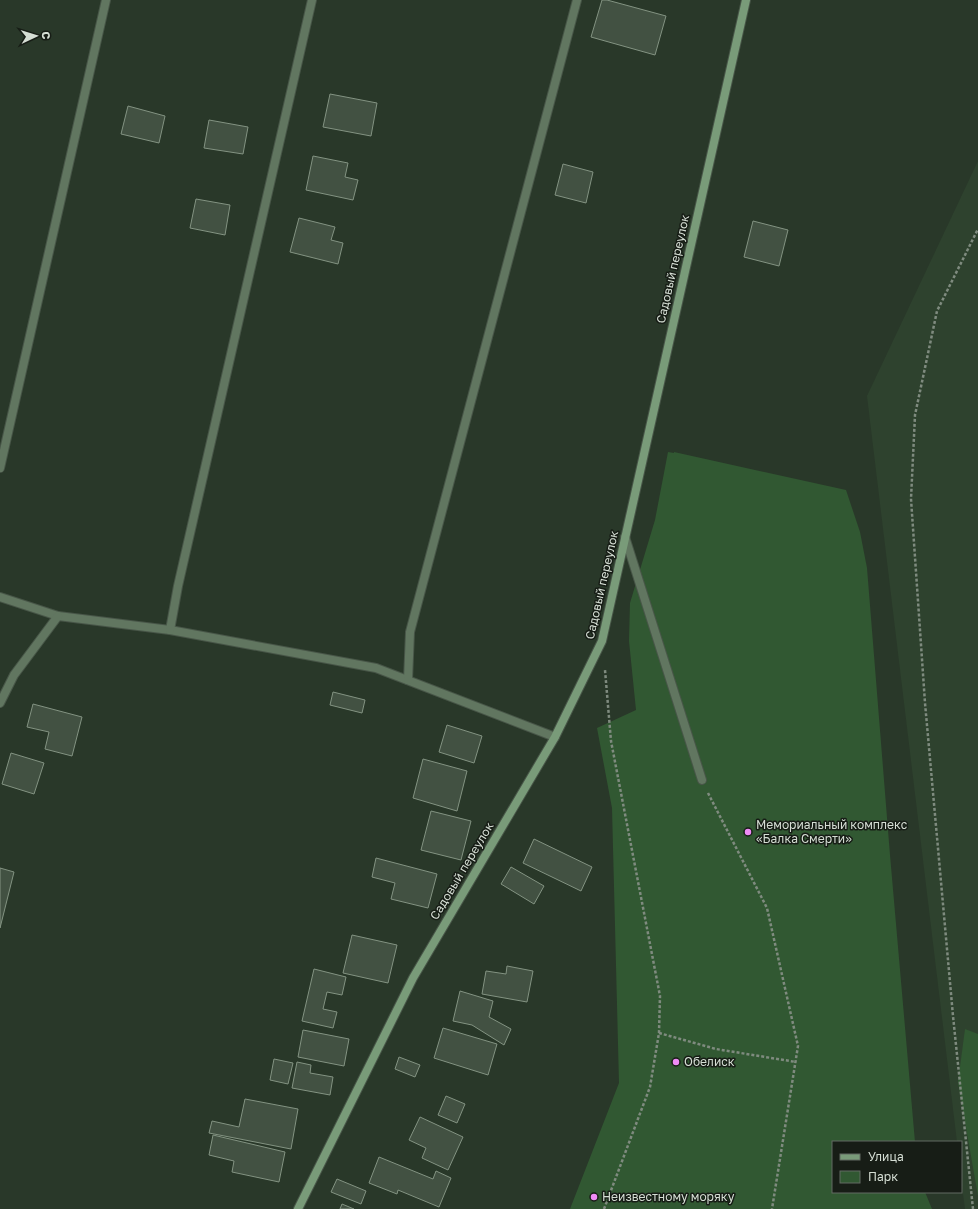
<svg xmlns="http://www.w3.org/2000/svg" width="978" height="1209" font-family="'Golos Text',sans-serif">
  <style>
    .built { fill: #2e422e }
    .green { fill: #315832 }
    .building { fill: #425142; stroke: #839382 }
    .lines { fill: none; stroke-linecap: round; stroke-linejoin: round }
    .lane-casing { stroke: #485648; stroke-width: 10 }
    .street-casing { stroke: #485648; stroke-width: 10 }
    .secondary-casing { stroke: #485648; stroke-width: 10 }
    .path { stroke: #7f8b7f; stroke-width: 2.5; stroke-dasharray: 3 2; stroke-linecap: butt }
    .lane { stroke: #617660; stroke-width: 8 }
    .street { stroke: #617660; stroke-width: 8 }
    .secondary { stroke: #799b79; stroke-width: 8 }
    .poi-dot { fill: #ef8bf6; stroke: #171d16; stroke-width: 1.5 }
    .labels { text-anchor: middle; stroke-width: 3; stroke-linejoin: round; paint-order: stroke }
    .street-label { font-size: 12px; fill: #d5ded4; stroke: #171d16 }
    .poi-label { font-size: 12px; fill: #d5ded4; stroke: #171d16; text-anchor: start }
  </style>
  <rect width="100%" height="100%" fill="#293829"/>
  <polygon class="built" points="978,161 978,1209 965,1209 961,1179 961,1142 957,1142 867,396"/>
  <g class="green">
    <polygon points="668,452 674,453 674,452 846,490 860,532 867,568 890,855 915,1142 833,1142 833,1192 925,1192 932,1209 570,1209 619,1083 612,808 597,728 636,710 629,641 630,603 655,520"/>
    <polygon points="965,1029 978,1034 978,1196 958,1082"/>
  </g>
  <g class="building">
    <polygon points="602,0 607,0 666,16 655,55 591,37"/>
    <polygon points="330,94 377,103 371,136 323,127"/>
    <polygon points="128,106 165,116 159,143 121,134"/>
    <polygon points="209,120 248,127 243,154 204,148"/>
    <polygon points="313,156 348,163 345,177 358,180 353,200 306,190"/>
    <polygon points="563,164 593,172 586,203 555,195"/>
    <polygon points="196,199 230,205 225,235 190,228"/>
    <polygon points="299,218 335,227 331,240 343,243 338,264 290,252"/>
    <polygon points="753,221 788,230 779,266 744,257"/>
    <polygon points="333,692 365,700 362,713 330,705"/>
    <polygon points="33,704 82,717 72,756 45,749 49,732 27,727"/>
    <polygon points="447,725 482,736 474,763 439,752"/>
    <polygon points="11,753 44,763 34,794 2,784"/>
    <polygon points="423,759 467,771 457,811 413,798"/>
    <polygon points="431,811 471,821 461,860 421,850"/>
    <polygon points="534,839 592,867 581,891 523,863"/>
    <polygon points="376,858 437,874 428,908 391,899 395,883 372,877"/>
    <polygon points="511,867 544,886 534,904 501,884"/>
    <polygon points="0,868 14,872 0,928"/>
    <polygon points="352,935 397,945 388,983 343,973"/>
    <polygon points="507,966 533,971 527,1002 482,994 486,971 506,974"/>
    <polygon points="314,969 346,977 342,995 327,992 323,1009 337,1012 333,1028 302,1021"/>
    <polygon points="460,991 493,1001 489,1017 511,1029 504,1045 472,1025 453,1021"/>
    <polygon points="443,1028 497,1044 488,1075 434,1058"/>
    <polygon points="303,1030 349,1039 344,1066 298,1057"/>
    <polygon points="399,1057 420,1065 415,1077 395,1069"/>
    <polygon points="274,1059 293,1063 288,1084 270,1080"/>
    <polygon points="297,1062 311,1065 310,1073 333,1077 330,1095 292,1088"/>
    <polygon points="446,1096 465,1104 457,1123 438,1115"/>
    <polygon points="245,1099 298,1109 291,1149 209,1133 212,1121 239,1127"/>
    <polygon points="420,1117 463,1137 448,1170 422,1158 426,1148 409,1140"/>
    <polygon points="213,1135 285,1152 279,1182 232,1172 234,1161 209,1155"/>
    <polygon points="379,1157 433,1179 436,1171 451,1178 439,1207 398,1190 397,1194 369,1183"/>
    <polygon points="337,1179 366,1191 361,1204 331,1192"/>
    <polygon points="342,1204 354,1209 340,1209"/>
  </g>
  <g class="lines">
    <g class="lane-casing">
      <polyline id="lane" points="625,537 702,780"/>
    </g>
    <g class="street-casing">
      <g id="street">
        <polyline points="0,468 106,0"/>
        <polyline points="0,597 58,616 170,630 376,668 555,737"/>
        <polyline points="170,630 178,586 312,0"/>
        <polyline points="408,680 410,632 577,0"/>
        <polyline points="0,703 14,675 58,616"/>
      </g>
    </g>
    <g class="secondary-casing">
      <polyline id="secondary" points="298,1209 413,978 555,737 602,641 746,0"/>
    </g>
    <g class="path">
      <polyline points="708,793 767,908 798,1046 772,1209"/>
      <polyline points="659,1033 716,1049 796,1062"/>
      <polyline points="604,1209 650,1087 659,1033 660,996 611,741 605,670"/>
      <polyline points="973,1209 953,1016 925,703 911,499 915,415 937,311 978,229"/>
    </g>
    <use href="#lane" class="lane"/>
    <use href="#street" class="street"/>
    <use href="#secondary" class="secondary"/>
  </g>
  <g class="poi-dot">
    <circle cx="748" cy="832" r="4"/>
    <circle cx="676" cy="1062" r="4"/>
    <circle cx="594" cy="1197" r="4"/>
  </g>
  <g class="labels">
    <g class="street-label">
      <text transform="translate(673 269) rotate(-77)" y="4">Садовый переулок</text>
      <text transform="translate(602 585) rotate(-77)" y="4">Садовый переулок</text>
      <text transform="translate(462 871) rotate(-59)" y="4">Садовый переулок</text>
    </g>
    <g class="poi-label">
      <text x="756" y="829">Мемориальный комплекс<tspan x="756" dy="14">«Балка Смерти»</tspan></text>
      <text x="684" y="1066">Обелиск</text>
      <text x="602" y="1201">Неизвестному моряку</text>
    </g>
  </g>
  <rect x="832" y="1141" width="130" height="52" fill="#171d16" stroke="#636a62"/>
  <rect x="840" y="1154" width="20" height="6" fill="#799b79" stroke="#636a62"/>
  <text x="868" y="1161" font-size="12" fill="#d5ded4">Улица</text>
  <rect x="840" y="1171" width="20" height="12" fill="#315832" stroke="#636a62"/>
  <text x="868" y="1181" font-size="12" fill="#d5ded4">Парк</text>
  <g transform="translate(36 36) rotate(86)" stroke="#171d16" stroke-width="3" paint-order="stroke">
  <path d="M0-3L7 15L0 10L-7 15Z" fill="#d5ded4"/>
  <text y="-6" font-size="11" font-weight="bold" text-anchor="middle" fill="#d5ded4">С</text>
  </g>
</svg>
